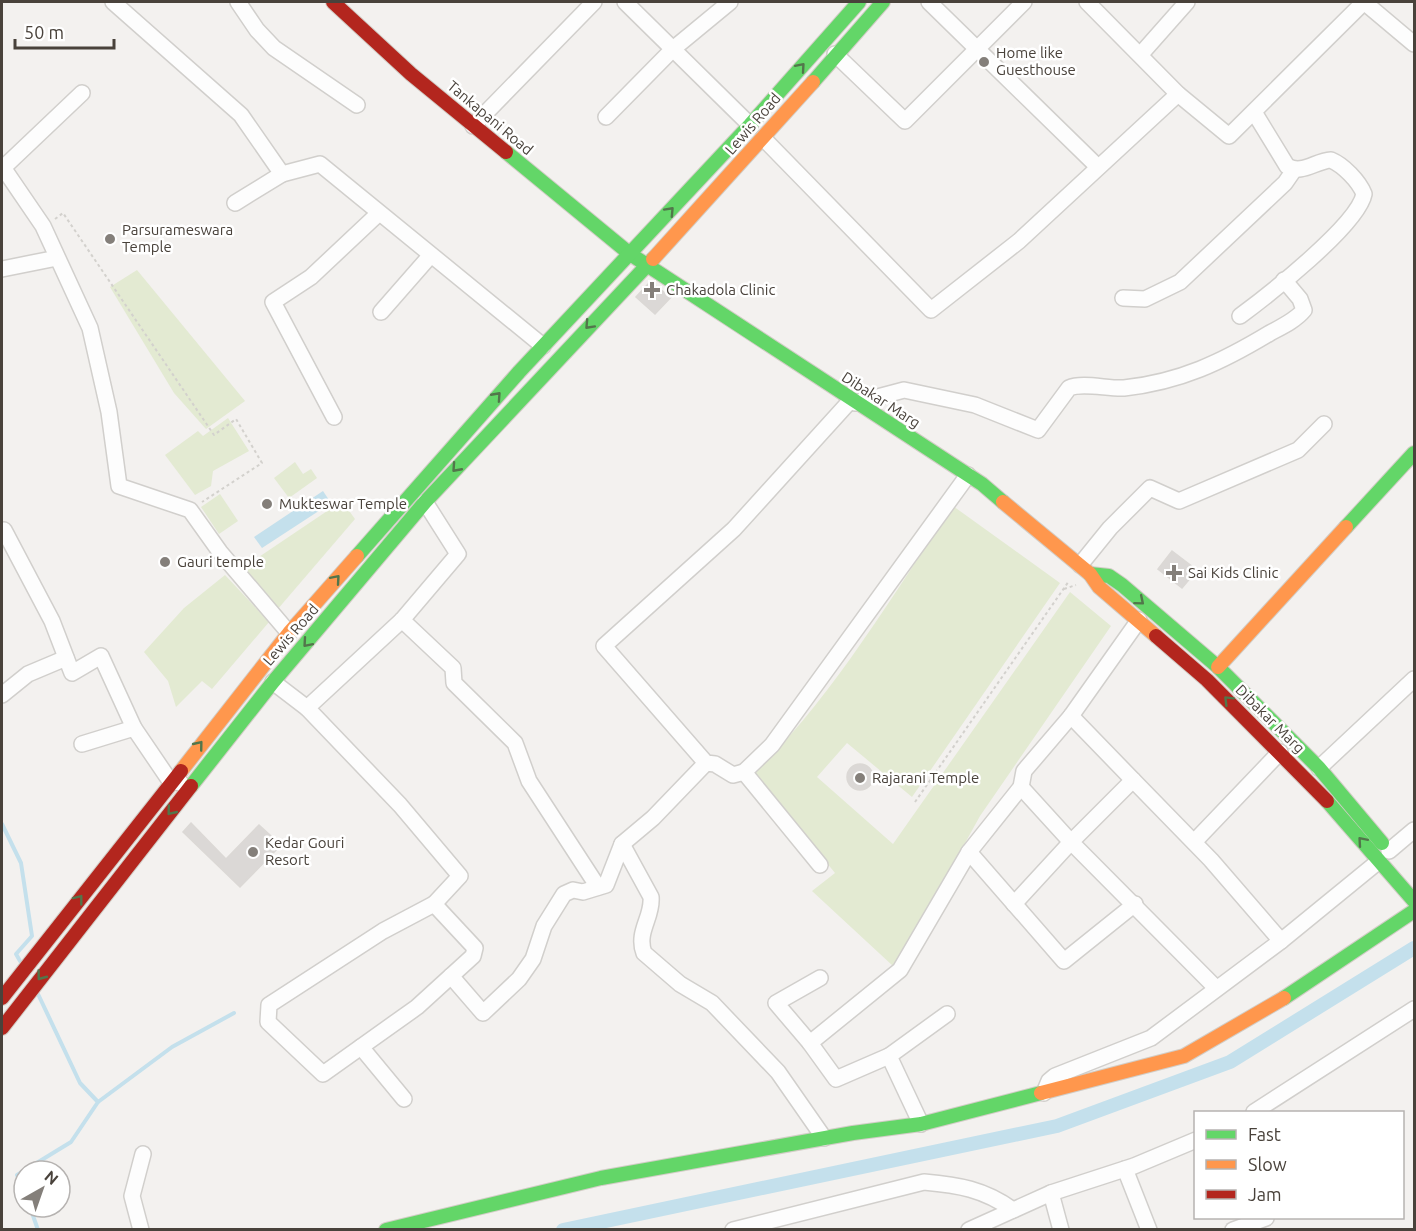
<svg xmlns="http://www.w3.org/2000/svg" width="1416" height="1231" font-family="Ubuntu,sans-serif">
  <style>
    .green { fill: #e3ead2 }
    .water { fill: #c4e0ec }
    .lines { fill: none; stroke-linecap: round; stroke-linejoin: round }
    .stream { stroke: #c4e0ec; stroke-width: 4 }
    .canal { stroke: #c4e0ec; stroke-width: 14 }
    .building { fill: #dbd8d6; stroke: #dbd8d5; stroke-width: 1.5 }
    .street-casing { stroke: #d1cfcc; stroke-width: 18 }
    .fast-casing { stroke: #d2cdc6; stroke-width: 16 }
    .slow-casing { stroke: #d2cdc6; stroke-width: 16 }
    .jam-casing { stroke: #d2cdc6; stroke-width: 16 }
    .path { stroke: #d3d1cd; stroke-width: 2; stroke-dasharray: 3 3; stroke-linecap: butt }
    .street { stroke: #fdfdfd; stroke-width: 15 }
    .fast { stroke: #63d668; stroke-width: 14 }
    .slow { stroke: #ff974d; stroke-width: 14 }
    .jam { stroke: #b3261e; stroke-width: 14 }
    .oneway { stroke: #52764b }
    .poi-dot { fill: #847f7a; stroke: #fff; stroke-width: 2 }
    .labels { text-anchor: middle; stroke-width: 5; stroke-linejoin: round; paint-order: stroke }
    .poi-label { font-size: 15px; fill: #49423b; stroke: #fff; text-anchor: start }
    .street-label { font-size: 15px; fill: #49423b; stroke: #fff }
  </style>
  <rect width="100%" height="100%" fill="#f3f1ef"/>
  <g class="green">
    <polygon points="137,270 245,401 206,429 174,393 110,287"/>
    <polygon points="228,418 249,451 213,471 211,486 195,495 165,455 198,431 203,436"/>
    <polygon points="295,462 303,474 311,469 317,478 289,498 274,478"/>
    <polygon points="220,494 238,521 219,534 201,507"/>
    <polygon points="342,501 355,519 277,610 244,567"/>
    <path d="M953 506 1060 583 912 797 847 743 817 777 893 844 1070 592 1111 626 980 816 913 937 893 966 812 891 835 873 754 773C832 699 892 595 953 506Z"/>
    <polygon points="225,575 269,622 212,689 202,681 176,707 168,681 144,652 184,608"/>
  </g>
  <polygon class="water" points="323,491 331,503 262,548 254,537"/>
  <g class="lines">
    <g class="stream">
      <polyline points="2,824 21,863 32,936 16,954 20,961"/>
      <polyline points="98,1102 172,1047 234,1013"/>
      <polyline points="24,1193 17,1175 71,1142 98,1102 80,1083 38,994"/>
      <polyline points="30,1207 38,1230"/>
    </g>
    <polyline class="canal" points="563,1230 1057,1126 1230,1062 1414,948"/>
  </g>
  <g class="building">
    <polygon points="650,282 671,297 655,314 636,297"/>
    <polygon points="1172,551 1197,570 1182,588 1158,569"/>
    <circle cx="860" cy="777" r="13"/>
    <polygon points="191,823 226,859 259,825 281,845 240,887 183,832"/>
  </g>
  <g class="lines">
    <g class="street-casing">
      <g id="street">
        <polyline points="113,2 241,115 282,174 320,164 543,346"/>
        <polyline points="238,2 257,30 274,48 357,105"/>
        <polyline points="625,2 750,125"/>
        <polyline points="929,2 1098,167"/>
        <polyline points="1087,2 1178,94 1229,136 1364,2"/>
        <polyline points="1364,2 1414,44"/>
        <polyline points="835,54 905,121 1024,2"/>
        <polyline points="1141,54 1187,2"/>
        <polyline points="606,117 673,49 730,2"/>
        <polyline points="473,126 594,2"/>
        <polyline points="763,138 931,310 1019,241 1178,94"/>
        <polyline points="2,166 43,226 90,328 109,412 119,486 190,510 220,552 289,633"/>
        <polyline points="3,168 82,93"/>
        <polyline points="235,203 282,174"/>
        <polyline points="2,269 57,258"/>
        <polyline points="1123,298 1145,299 1180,282 1285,183 1294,170"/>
        <polyline points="381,312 430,256"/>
        <path d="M1240 316C1267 296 1358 225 1364 194 1359 181 1343 165 1331 160 1315 161 1302 175 1287 166L1254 112"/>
        <path d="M855 403 904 390 975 405 1038 430 1069 388C1082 382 1108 389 1124 388 1180 382 1222 362 1270 333 1281 327 1296 320 1304 310L1300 299 1284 280"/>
        <polyline points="334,417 273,302 311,277 378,214"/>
        <polyline points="425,502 458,554 402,620 307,708 400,805 460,876 434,904"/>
        <polyline points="4,530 52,621 72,673 101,656 134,728 170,781 181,783"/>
        <polyline points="1080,565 1110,528 1150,488 1179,501 1298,450 1324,424"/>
        <polyline points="402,620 453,668 454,683 515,743 529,781 598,887"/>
        <polyline points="273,682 307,708"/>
        <polyline points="2,695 28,674 66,658"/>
        <polyline points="1071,716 1133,780"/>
        <polyline points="82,744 134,728"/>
        <polyline points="1319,768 1414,679"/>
        <polyline points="744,772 772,745 968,475"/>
        <polyline points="1194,842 1280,752"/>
        <path d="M622 844 651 897C653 917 636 932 644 953L680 984 712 1003 778 1072 824 1138"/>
        <polyline points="1389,851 1414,830"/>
        <polyline points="969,852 1064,961 1135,904"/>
        <polyline points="820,865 744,772 733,775 715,764 706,763 604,646 734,529 851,400"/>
        <polygon points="434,904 475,948 473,956 417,1007 323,1074 268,1022 269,1005 383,931"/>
        <polyline points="1014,904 1071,842 1021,787"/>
        <polyline points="451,976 483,1013 519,979 533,959 544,926 564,894 573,890 583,892 606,885 622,844 653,818 706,763"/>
        <polyline points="1216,988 1071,842 1133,780 1211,860 1281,941"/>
        <polyline points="810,1043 776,1003 820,978"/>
        <polyline points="361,1047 404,1099"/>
        <polyline points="889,1056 836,1079 810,1043 900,970 969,852 1021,787 1024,771 1071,716 1139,620"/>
        <polyline points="1044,1093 1049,1081 1055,1076 1151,1038 1281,941 1379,861"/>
        <polyline points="1254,1112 1414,1009"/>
        <polyline points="921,1124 889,1056 947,1014"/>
        <polyline points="1125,1169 1149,1230"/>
        <polyline points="1051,1193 1061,1230"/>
        <polyline points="141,1230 132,1196 143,1154"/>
        <path d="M733 1230 924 1182C958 1185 984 1189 1013 1210"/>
        <polyline points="969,1230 1051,1193 1134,1166 1196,1140"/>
        <polyline points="1233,1230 1266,1218"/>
      </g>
    </g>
    <g class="fast-casing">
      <g id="fast">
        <polyline points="813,82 883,2"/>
        <polyline points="506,152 630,254 982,484 1003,502"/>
        <polyline points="1346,527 1414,453"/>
        <polyline points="357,556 519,372 750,125 859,2"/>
        <polyline points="1090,574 1109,576 1122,585 1218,667 1319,768 1382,843"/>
        <polyline points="191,786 273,682 425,502 653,259"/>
        <polyline points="1327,801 1414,901"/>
        <polyline points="1284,998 1414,911"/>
        <polyline points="386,1230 601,1178 853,1133 921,1124 1041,1093"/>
      </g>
    </g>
    <g class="slow-casing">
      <g id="slow">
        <polyline points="653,259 813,82"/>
        <polyline points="1003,502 1090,574 1099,587 1156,636"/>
        <polyline points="1218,667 1346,527"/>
        <polyline points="181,771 289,633 357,556"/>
        <polyline points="1041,1093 1184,1056 1284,998"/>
      </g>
    </g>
    <g class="jam-casing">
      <g id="jam">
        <polyline points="333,2 411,74 506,152"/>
        <polyline points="1156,636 1207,680 1327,801"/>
        <polyline points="2,998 181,771"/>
        <polyline points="2,1028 191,786"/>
      </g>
    </g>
    <g class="path">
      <polyline points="55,219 63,213 214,435 236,419 262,463 202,502"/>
      <polyline points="1064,589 1076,585"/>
      <polyline points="915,802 1069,581"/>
    </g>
    <use href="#street" class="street"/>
    <use href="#fast" class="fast"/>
    <use href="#slow" class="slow"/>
    <use href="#jam" class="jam"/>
  </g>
  <defs><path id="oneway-chevron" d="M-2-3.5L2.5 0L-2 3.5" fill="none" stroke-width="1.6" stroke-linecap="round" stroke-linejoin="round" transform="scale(1.5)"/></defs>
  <g class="oneway">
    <use href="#oneway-chevron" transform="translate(801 67) rotate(-49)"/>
    <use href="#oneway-chevron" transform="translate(670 211) rotate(-47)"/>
    <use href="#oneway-chevron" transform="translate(589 325) rotate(133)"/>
    <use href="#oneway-chevron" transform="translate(497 396) rotate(-48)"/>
    <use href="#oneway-chevron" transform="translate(456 468) rotate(132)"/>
    <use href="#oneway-chevron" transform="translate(336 579) rotate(-49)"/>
    <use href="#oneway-chevron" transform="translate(1140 601) rotate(40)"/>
    <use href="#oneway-chevron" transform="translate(307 643) rotate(131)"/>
    <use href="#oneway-chevron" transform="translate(1228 700) rotate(-135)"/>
    <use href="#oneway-chevron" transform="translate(199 745) rotate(-51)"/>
    <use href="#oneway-chevron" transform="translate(171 811) rotate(129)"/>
    <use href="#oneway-chevron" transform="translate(1362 841) rotate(-131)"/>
    <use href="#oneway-chevron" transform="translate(79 899) rotate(-52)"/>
    <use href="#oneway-chevron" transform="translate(41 976) rotate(127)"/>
  </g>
  <g class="poi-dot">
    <circle cx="984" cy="62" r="6"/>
    <circle cx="110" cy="239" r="6"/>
    <path d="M649 281h6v6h6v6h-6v6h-6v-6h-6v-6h6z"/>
    <circle cx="267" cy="504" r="6"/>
    <circle cx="165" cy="562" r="6"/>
    <path d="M1171 564h6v6h6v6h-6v6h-6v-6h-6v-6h6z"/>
    <circle cx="860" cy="778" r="6"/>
    <circle cx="253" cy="852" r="6"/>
  </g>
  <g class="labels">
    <g class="poi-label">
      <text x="996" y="58">Home like<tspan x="996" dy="17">Guesthouse</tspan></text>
      <text x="122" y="235">Parsurameswara<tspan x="122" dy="17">Temple</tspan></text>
      <text x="666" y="295">Chakadola Clinic</text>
      <text x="279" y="509">Mukteswar Temple</text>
      <text x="177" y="567">Gauri temple</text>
      <text x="1188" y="578">Sai Kids Clinic</text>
      <text x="872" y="783">Rajarani Temple</text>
      <text x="265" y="848">Kedar Gouri<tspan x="265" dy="17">Resort</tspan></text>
    </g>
    <g class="street-label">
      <text transform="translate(490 118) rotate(40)" y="5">Tankapani Road</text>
      <text transform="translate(753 124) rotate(-49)" y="5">Lewis Road</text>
      <text transform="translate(881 400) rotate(33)" y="5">Dibakar Marg</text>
      <text transform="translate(291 635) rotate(-49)" y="5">Lewis Road</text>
      <text transform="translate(1270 719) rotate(45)" y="5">Dibakar Marg</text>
    </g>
  </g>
  <rect width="1416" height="1231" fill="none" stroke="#49423b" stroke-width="6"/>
  <rect x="1194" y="1111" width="210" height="108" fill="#ffffff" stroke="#b6b3b1" stroke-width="1.5"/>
  <rect x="1206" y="1130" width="30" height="9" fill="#63d668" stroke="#b6b3b1" stroke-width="1.5"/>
  <text x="1248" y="1141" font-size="18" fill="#49423b">Fast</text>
  <rect x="1206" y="1160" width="30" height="9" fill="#ff974d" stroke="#b6b3b1" stroke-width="1.5"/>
  <text x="1248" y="1171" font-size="18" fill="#49423b">Slow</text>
  <rect x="1206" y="1190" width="30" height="9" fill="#b3261e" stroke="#b6b3b1" stroke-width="1.5"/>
  <text x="1248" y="1201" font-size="18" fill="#49423b">Jam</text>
  <g transform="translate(42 1189) rotate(40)"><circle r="28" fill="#ffffff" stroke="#b6b3b1" stroke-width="1.5"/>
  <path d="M0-4.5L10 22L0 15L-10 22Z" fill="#847f7a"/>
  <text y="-9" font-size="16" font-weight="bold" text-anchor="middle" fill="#49423b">N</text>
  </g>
  <path d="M15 39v9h99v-9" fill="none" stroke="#49423b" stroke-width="3"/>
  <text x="24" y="39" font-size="18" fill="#49423b" stroke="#ffffff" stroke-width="4.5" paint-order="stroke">50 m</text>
</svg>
